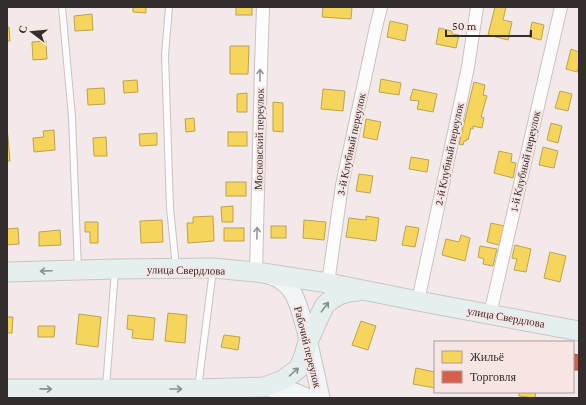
<svg xmlns="http://www.w3.org/2000/svg" width="586" height="405" font-family="'Crimson Pro',serif">
  <style>
    .homes { fill: #f6d55c; stroke: #bca34e }
    .shops { fill: #d6604d; stroke: #a55143 }
    .lines { fill: none; stroke-linecap: round; stroke-linejoin: round }
    .service-casing { stroke: #cac2c2; stroke-width: 8 }
    .minor-casing { stroke: #cac2c2; stroke-width: 14 }
    .secondary-casing { stroke: #cac2c2; stroke-width: 19 }
    .primary-casing { stroke: #cac5c5; stroke-width: 21 }
    .service { stroke: #fdfcfc; stroke-width: 6 }
    .minor { stroke: #fdfcfc; stroke-width: 12 }
    .secondary { stroke: #f1f5f6; stroke-width: 17 }
    .primary { stroke: #e5eff0; stroke-width: 19 }
    .oneway { stroke: #989494 }
    .oneway2 { stroke: #8c8e8e }
    .labels { text-anchor: middle; stroke-width: 4; stroke-linejoin: round; paint-order: stroke }
    .street-label { font-size: 11px; fill: #342d2d; stroke: #f7e5e4 }
  </style>
  <rect width="100%" height="100%" fill="#f3e9e8"/>
  <g class="homes">
    <polygon points="133,7 146,7 146,13 133,12"/>
    <rect x="236" y="7" width="16" height="8"/>
    <polygon points="323,7 352,7 351,19 322,17"/>
    <polygon points="495,7 506,7 503,20 512,22 508,40 488,35"/>
    <polygon points="92,14 93,30 75,31 74,16"/>
    <polygon points="390,21 408,25 405,41 387,37"/>
    <polygon points="532,22 544,25 541,40 529,37"/>
    <polygon points="7,27 9,27 10,41 7,41"/>
    <polygon points="439,28 452,31 452,34 459,35 456,48 436,44"/>
    <polygon points="46,41 47,59 33,60 32,42"/>
    <polygon points="230,46 249,46 248,74 230,74"/>
    <polygon points="571,49 579,52 579,65 577,72 566,69"/>
    <polygon points="381,79 401,83 399,95 379,92"/>
    <polygon points="137,80 138,92 124,93 123,81"/>
    <polygon points="474,82 485,85 483,95 487,96 481,117 484,118 482,128 473,126 473,129 471,128 468,140 467,139 466,141 464,141 463,145 459,144"/>
    <polygon points="104,88 105,104 88,105 87,89"/>
    <polygon points="323,89 345,91 343,111 321,109"/>
    <polygon points="413,89 437,94 433,112 417,109 419,101 410,100"/>
    <polygon points="560,91 572,94 568,111 555,108"/>
    <polygon points="247,93 247,112 237,112 237,94"/>
    <polygon points="273,102 283,103 283,132 273,131"/>
    <polygon points="194,118 195,131 186,132 185,119"/>
    <polygon points="366,119 381,122 377,140 363,137"/>
    <polygon points="551,123 562,126 558,143 547,140"/>
    <polygon points="7,126 10,161 7,161"/>
    <polygon points="54,130 55,150 34,152 33,138 44,137 43,131"/>
    <rect x="228" y="132" width="19" height="14"/>
    <polygon points="157,133 157,145 140,146 139,134"/>
    <polygon points="106,137 107,156 94,156 93,138"/>
    <polygon points="543,147 558,151 554,168 539,165"/>
    <polygon points="499,151 512,154 511,162 516,163 513,178 494,173"/>
    <polygon points="411,157 429,160 427,172 409,169"/>
    <polygon points="359,174 373,176 370,193 356,191"/>
    <rect x="226" y="182" width="20" height="14"/>
    <polygon points="233,206 233,222 222,222 221,207"/>
    <polygon points="213,216 214,241 188,243 187,223 193,223 193,217"/>
    <polygon points="366,216 379,218 376,241 346,237 349,218 366,220"/>
    <polygon points="162,220 163,242 141,243 140,221"/>
    <polygon points="304,220 326,222 324,240 303,238"/>
    <polygon points="85,222 98,222 98,243 90,243 90,232 85,232"/>
    <polygon points="491,223 504,226 499,245 487,242"/>
    <rect x="271" y="226" width="15" height="12"/>
    <polygon points="406,226 419,228 415,247 402,245"/>
    <polygon points="18,228 19,244 7,245 7,229"/>
    <rect x="224" y="228" width="20" height="13"/>
    <polygon points="60,230 61,245 39,246 39,232"/>
    <polygon points="461,235 470,238 465,261 442,255 446,239 459,242"/>
    <polygon points="515,245 531,249 526,272 514,270 517,259 512,258"/>
    <polygon points="480,246 497,249 493,266 483,264 484,259 478,257"/>
    <polygon points="550,252 566,256 560,282 544,278"/>
    <polygon points="168,313 187,315 185,343 165,341"/>
    <polygon points="79,314 101,317 98,347 76,344"/>
    <polygon points="128,315 155,318 153,340 132,338 133,330 127,329"/>
    <polygon points="7,317 13,317 12,333 7,333"/>
    <polygon points="361,321 376,326 368,350 352,345"/>
    <polygon points="38,326 55,326 54,337 38,337"/>
    <polygon points="224,335 240,337 238,350 221,347"/>
    <polygon points="416,368 435,372 435,388 413,384"/>
    <polygon points="519,392 536,392 535,398 519,396"/>
  </g>
  <polygon class="shops" points="573,354 579,355 579,370 573,370"/>
  <g class="lines">
    <g class="service-casing">
      <g id="service">
        <polyline points="62,7 72,117 78,269"/>
        <polyline points="169,7 165,55 170,208 176,267"/>
        <polyline points="106,387 115,271"/>
        <polyline points="198,388 213,270"/>
      </g>
    </g>
    <g class="minor-casing">
      <g id="minor">
        <polyline points="256,272 261,67 263,7"/>
        <polyline points="328,283 342,185 376,27 381,7"/>
        <polyline points="418,301 468,67 477,7"/>
        <polyline points="490,314 561,7"/>
      </g>
    </g>
    <g class="secondary-casing">
      <g id="secondary">
        <path d="M269 275C279 278 287 284 293 293 299 304 302 317 305 328 311 351 316 375 321 398"/>
        <polyline points="264,387 295,392 309,398"/>
      </g>
    </g>
    <g class="primary-casing">
      <g id="primary">
        <polyline points="7,272 116,269 213,268 256,272 328,283 418,301 579,331"/>
        <polyline points="7,389 198,389 264,387 283,380 298,369 303,359 308,342 320,315 325,305 332,299 341,294 349,292 358,291"/>
      </g>
    </g>
    <use href="#service" class="service"/>
    <use href="#minor" class="minor"/>
    <use href="#secondary" class="secondary"/>
    <use href="#primary" class="primary"/>
  </g>
  <defs><path id="oneway-shaft" d="M-6 0H5M1.5-3L5.5 0L1.5 3" fill="none" stroke-width="1.6" stroke-linecap="round" stroke-linejoin="round"/></defs>
  <g class="oneway">
    <use href="#oneway-shaft" transform="translate(260 75) rotate(-89)"/>
    <use href="#oneway-shaft" transform="translate(257 233) rotate(-89)"/>
  </g>
  <g class="oneway2">
    <use href="#oneway-shaft" transform="translate(46 271) rotate(178)"/>
    <use href="#oneway-shaft" transform="translate(325 307) rotate(-53)"/>
    <use href="#oneway-shaft" transform="translate(294 372) rotate(-41)"/>
    <use href="#oneway-shaft" transform="translate(46 389) rotate(1)"/>
    <use href="#oneway-shaft" transform="translate(176 389)"/>
  </g>
  <g class="labels">
    <g class="street-label">
      <text transform="translate(259 139) rotate(-89)" y="4">Московский переулок</text>
      <text transform="translate(351 144) rotate(-78)" y="4">3-й Клубный переулок</text>
      <text transform="translate(449 154) rotate(-78)" y="4">2-й Клубный переулок</text>
      <text transform="translate(525 161) rotate(-77)" y="4">1-й Клубный переулок</text>
      <text transform="translate(186 270) rotate(1)" y="4">улица Свердлова</text>
      <text transform="translate(506 317) rotate(10)" y="4">улица Свердлова</text>
      <text transform="translate(308 347) rotate(76)" y="4">Рабочий переулок</text>
    </g>
  </g>
  <rect width="586" height="405" fill="none" stroke="#342d2d" stroke-width="16"/>
  <rect x="434" y="341" width="140" height="52" fill="#f7e5e4" stroke="#a99b9b"/>
  <rect x="442" y="351" width="20" height="12" fill="#f6d55c" stroke="#a99b9b"/>
  <text x="470" y="361" font-size="12" fill="#342d2d">Жильё</text>
  <rect x="442" y="371" width="20" height="12" fill="#d6604d" stroke="#a99b9b"/>
  <text x="470" y="381" font-size="12" fill="#342d2d">Торговля</text>
  <g transform="translate(32 32) rotate(286)" stroke="#f7e5e4" stroke-width="3" paint-order="stroke">
  <path d="M0-3L7 15L0 10L-7 15Z" fill="#342d2d"/>
  <text y="-6" font-size="11" font-weight="bold" text-anchor="middle" fill="#342d2d">С</text>
  </g>
  <path d="M446 30v6h85v-6" fill="none" stroke="#342d2d" stroke-width="2"/>
  <text x="452" y="30" font-size="12" fill="#342d2d" stroke="#f7e5e4" stroke-width="3" paint-order="stroke">50 m</text>
</svg>
